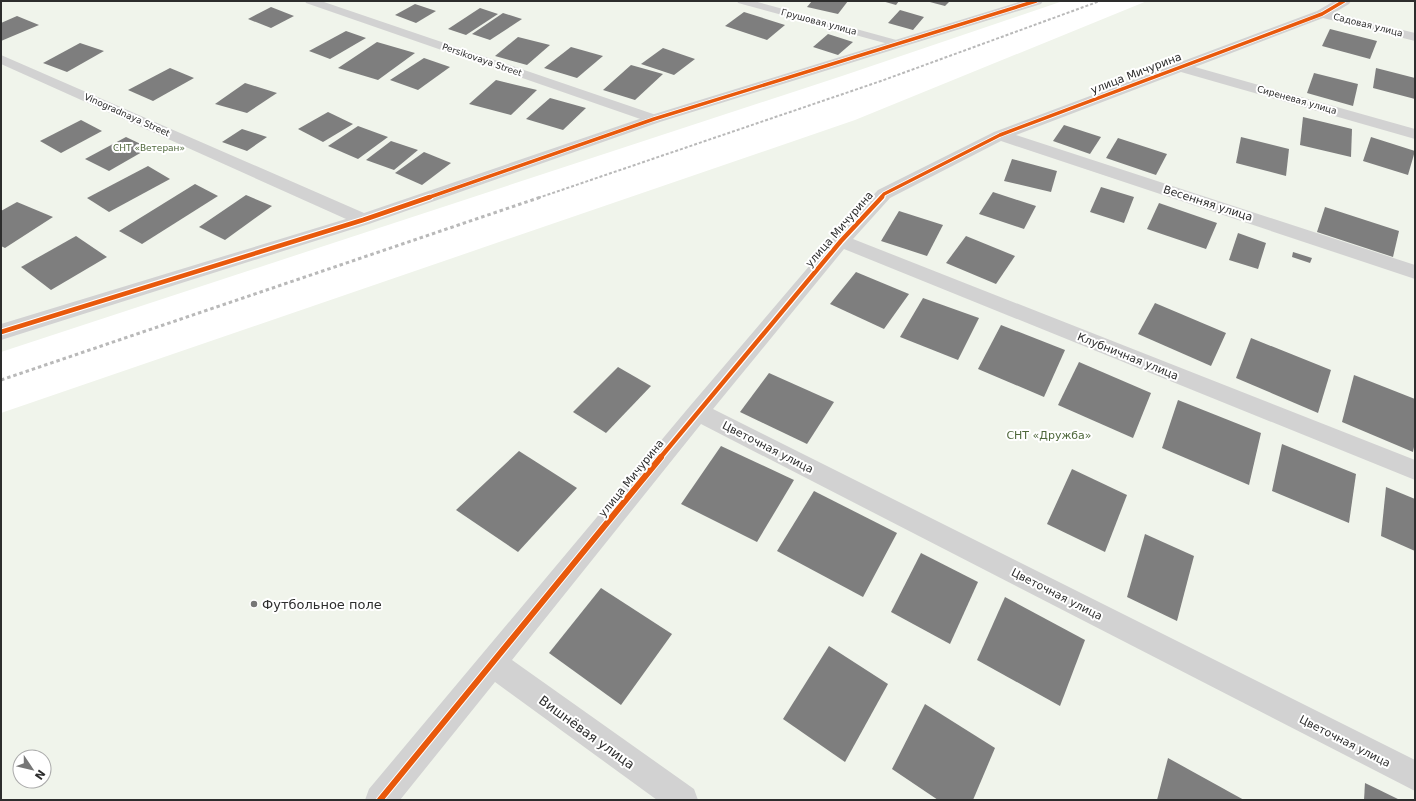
<svg xmlns="http://www.w3.org/2000/svg" width="1416" height="801" font-family="'DejaVu Sans',sans-serif">
  <style>
    .green { fill: #f0f4eb; fill-rule: evenodd }
    .building { fill: #7e7e7e }
    .lines { fill: none; stroke-linecap: round; stroke-linejoin: round }
    .service { fill: #d2d2d2; fill-rule: evenodd }
    .minor { fill: #d2d2d2; fill-rule: evenodd }
    .rail-far1 { stroke: #b9b9b9; stroke-width: 2; stroke-dasharray: 3 2; stroke-linecap: butt }
    .rail { stroke: #b9b9b9; stroke-width: 3; stroke-dasharray: 3.5 3; stroke-linecap: butt }
    .cycleway-far2-casing { stroke: #fff; stroke-width: 5 }
    .cycleway-far1-casing { stroke: #fff; stroke-width: 7 }
    .cycleway-casing { stroke: #fff; stroke-width: 8 }
    .cycleway-far2 { stroke: #e8590c; stroke-width: 3.5 }
    .cycleway-far1 { stroke: #e8590c; stroke-width: 4.5 }
    .cycleway { stroke: #e8590c; stroke-width: 6 }
    .poi-dot { fill: #767676; stroke: #fff; stroke-width: 1.5 }
    .labels { text-anchor: middle; stroke-width: 4; stroke-linejoin: round; paint-order: stroke }
    .far-street-label { font-size: 9px; fill: #2d2d2d; stroke: #fff }
    .far-park-label { font-size: 9px; fill: #4f683b; stroke: #fff }
    .street-label { font-size: 11px; fill: #2d2d2d; stroke: #fff }
    .park-label { font-size: 11px; fill: #4f683b; stroke: #fff }
    .near-poi-label { font-size: 13px; fill: #2d2d2d; stroke: #fff; text-anchor: start }
    .near-street-label { font-size: 13px; fill: #2d2d2d; stroke: #fff }
  </style>
  <rect width="100%" height="100%" fill="#fff"/>
  <g class="green">
    <polygon points="1,1 1063,1 842,76 1,352"/>
    <path d="M1147 1H1415V800H1V413L855 120ZM20 757H44V781H20Z"/>
  </g>
  <g class="building">
    <polygon points="812,1 848,1 838,14 807,7"/>
    <polygon points="882,1 899,1 896,5"/>
    <polygon points="926,1 950,1 945,6"/>
    <polygon points="415,4 436,11 416,23 395,15"/>
    <polygon points="271,7 294,16 271,28 248,19"/>
    <polygon points="480,8 498,14 466,35 448,29"/>
    <polygon points="900,10 924,17 913,30 888,23"/>
    <polygon points="744,12 785,25 767,40 725,26"/>
    <polygon points="503,13 522,19 490,40 472,34"/>
    <polygon points="17,16 39,25 1,41 1,23"/>
    <polygon points="1330,29 1377,41 1370,59 1322,46"/>
    <polygon points="346,31 366,38 330,59 309,51"/>
    <polygon points="828,34 853,42 838,55 813,47"/>
    <polygon points="518,37 550,45 527,65 495,56"/>
    <polygon points="377,42 415,53 378,80 338,68"/>
    <polygon points="80,43 104,51 67,72 43,63"/>
    <polygon points="571,47 603,56 577,78 544,68"/>
    <polygon points="663,48 695,59 674,75 641,64"/>
    <polygon points="424,58 450,67 418,90 390,80"/>
    <polygon points="631,65 663,74 635,100 603,90"/>
    <polygon points="170,68 194,78 153,101 128,90"/>
    <polygon points="1376,68 1415,78 1415,99 1373,88"/>
    <polygon points="1314,73 1358,84 1353,106 1307,93"/>
    <polygon points="496,80 537,90 511,115 469,104"/>
    <polygon points="245,83 277,93 247,113 215,104"/>
    <polygon points="550,98 586,108 563,130 526,119"/>
    <polygon points="328,112 353,124 323,142 298,129"/>
    <polygon points="1303,117 1352,129 1351,157 1300,145"/>
    <polygon points="81,120 102,131 61,153 40,141"/>
    <polygon points="1064,125 1101,137 1090,154 1053,141"/>
    <polygon points="358,126 388,137 358,159 328,146"/>
    <polygon points="242,129 267,137 247,151 222,142"/>
    <polygon points="126,137 149,148 109,171 85,159"/>
    <polygon points="1241,137 1289,149 1286,176 1236,163"/>
    <polygon points="1371,137 1415,151 1408,175 1363,161"/>
    <polygon points="1118,138 1167,154 1156,175 1106,158"/>
    <polygon points="391,141 418,150 394,170 366,160"/>
    <polygon points="424,152 451,163 422,185 395,173"/>
    <polygon points="1012,159 1057,171 1051,192 1004,181"/>
    <polygon points="148,166 170,179 109,212 87,198"/>
    <polygon points="195,184 218,196 142,244 119,231"/>
    <polygon points="1101,187 1134,197 1124,223 1090,212"/>
    <polygon points="993,192 1036,206 1024,229 979,214"/>
    <polygon points="246,195 272,206 225,240 199,227"/>
    <polygon points="17,202 53,217 5,248 1,246 1,211"/>
    <polygon points="1159,203 1217,223 1206,249 1147,229"/>
    <polygon points="1325,207 1399,231 1393,257 1317,232"/>
    <polygon points="899,211 943,225 927,256 881,241"/>
    <polygon points="1238,233 1266,243 1258,269 1229,260"/>
    <polygon points="76,236 107,257 51,290 21,267"/>
    <polygon points="966,236 1015,256 996,284 946,263"/>
    <polygon points="1293,252 1312,258 1310,263 1292,257"/>
    <polygon points="856,272 909,294 884,329 830,304"/>
    <polygon points="923,298 979,318 958,360 900,337"/>
    <polygon points="1155,303 1226,333 1211,366 1138,334"/>
    <polygon points="1001,325 1065,350 1044,397 978,369"/>
    <polygon points="1251,338 1331,370 1318,413 1236,378"/>
    <polygon points="1079,362 1151,393 1133,438 1058,405"/>
    <polygon points="618,367 651,386 606,433 573,412"/>
    <polygon points="769,373 834,402 807,444 740,412"/>
    <polygon points="1354,375 1415,399 1415,442 1413,452 1342,422"/>
    <polygon points="1178,400 1261,433 1249,485 1162,448"/>
    <polygon points="1282,444 1356,474 1349,523 1272,491"/>
    <polygon points="721,446 794,480 757,542 681,504"/>
    <polygon points="519,451 577,488 518,552 456,510"/>
    <polygon points="1072,469 1127,495 1105,552 1047,524"/>
    <polygon points="1386,487 1415,499 1415,551 1381,536"/>
    <polygon points="814,491 897,533 863,597 777,551"/>
    <polygon points="1145,534 1194,556 1177,621 1127,597"/>
    <polygon points="921,553 978,582 950,644 891,612"/>
    <polygon points="601,588 672,634 621,705 549,653"/>
    <polygon points="1005,597 1085,640 1060,706 977,660"/>
    <polygon points="829,646 888,684 845,762 783,719"/>
    <polygon points="925,704 995,748 973,800 938,800 892,769"/>
    <polygon points="1168,758 1244,800 1157,800"/>
    <polygon points="1365,783 1400,800 1364,800"/>
  </g>
  <g class="lines">
    <g class="service">
      <polygon points="305,1 321,1 659,116 661,119 659,122 649,122 306,3"/>
      <polygon points="737,1 754,1 900,41 902,43 900,45 892,45 738,3"/>
    </g>
    <g class="minor">
      <polygon points="1022,1 1043,1 1041,4 660,122 369,224 1,340 1,324 346,219 1,64 1,55 364,213 648,116"/>
      <polygon points="1334,1 1351,1 1349,4 1334,13 1415,33 1415,41 1323,18 1195,67 1415,129 1415,139 1181,72 1016,135 1415,265 1415,279 1001,141 890,198 853,239 1415,460 1415,480 844,249 713,409 1415,760 1415,791 701,424 512,660 694,789 698,800 657,800 495,682 400,800 365,800 369,789 690,406 834,237 878,190 994,132 1317,11"/>
    </g>
    <polyline class="rail-far1" points="538,198 881,81 1100,1"/>
    <polyline class="rail" points="1,380 541,197"/>
    <g class="cycleway-far2-casing">
      <g id="cycleway-far2">
        <polyline points="427,198 654,119 1036,1"/>
        <polyline points="881,198 884,194 1000,135 1322,14 1344,1"/>
      </g>
    </g>
    <g class="cycleway-far1-casing">
      <g id="cycleway-far1">
        <polyline points="1,332 363,220 430,197"/>
        <polyline points="660,458 841,241 882,197"/>
      </g>
    </g>
    <g class="cycleway-casing">
      <polyline id="cycleway" points="380,800 661,457"/>
    </g>
    <use href="#cycleway-far2" class="cycleway-far2"/>
    <use href="#cycleway-far1" class="cycleway-far1"/>
    <use href="#cycleway" class="cycleway"/>
  </g>
  <circle class="poi-dot" cx="254" cy="604" r="4"/>
  <g class="labels">
    <g class="far-street-label">
      <text transform="translate(819 22) rotate(15)" y="3">Грушовая улица</text>
      <text transform="translate(1368 25) rotate(14)" y="3">Садовая улица</text>
      <text transform="translate(482 60) rotate(19)" y="3">Persikovaya Street</text>
      <text transform="translate(1297 100) rotate(16)" y="3">Сиреневая улица</text>
      <text transform="translate(127 115) rotate(24)" y="3">Vinogradnaya Street</text>
    </g>
    <g class="far-park-label">
      <text x="149" y="151">СНТ «Ветеран»</text>
    </g>
    <g class="street-label">
      <text transform="translate(1136 73) rotate(-21)" y="4">улица Мичурина</text>
      <text transform="translate(1208 203) rotate(18)" y="4">Весенняя улица</text>
      <text transform="translate(839 229) rotate(-49)" y="4">улица Мичурина</text>
      <text transform="translate(1128 356) rotate(22)" y="4">Клубничная улица</text>
      <text transform="translate(768 447) rotate(27)" y="4">Цветочная улица</text>
      <text transform="translate(631 478) rotate(-51)" y="4">улица Мичурина</text>
      <text transform="translate(1057 594) rotate(27)" y="4">Цветочная улица</text>
      <text transform="translate(1345 741) rotate(27)" y="4">Цветочная улица</text>
    </g>
    <g class="park-label">
      <text x="1049" y="439">СНТ «Дружба»</text>
    </g>
    <g class="near-poi-label">
      <text x="262" y="609">Футбольное поле</text>
    </g>
    <g class="near-street-label">
      <text transform="translate(587 732) rotate(36)" y="5">Вишнёвая улица</text>
    </g>
  </g>
  <rect width="1416" height="801" fill="none" stroke="#2d2d2d" stroke-width="4"/>
  <g transform="translate(32 769) rotate(125)"><circle r="19" fill="#ffffff" stroke="#ababab"/>
  <path d="M0-3L7 15L0 10L-7 15Z" fill="#767676"/>
  <text y="-6" font-size="11" font-weight="bold" text-anchor="middle" fill="#2d2d2d">N</text>
  </g>
</svg>
